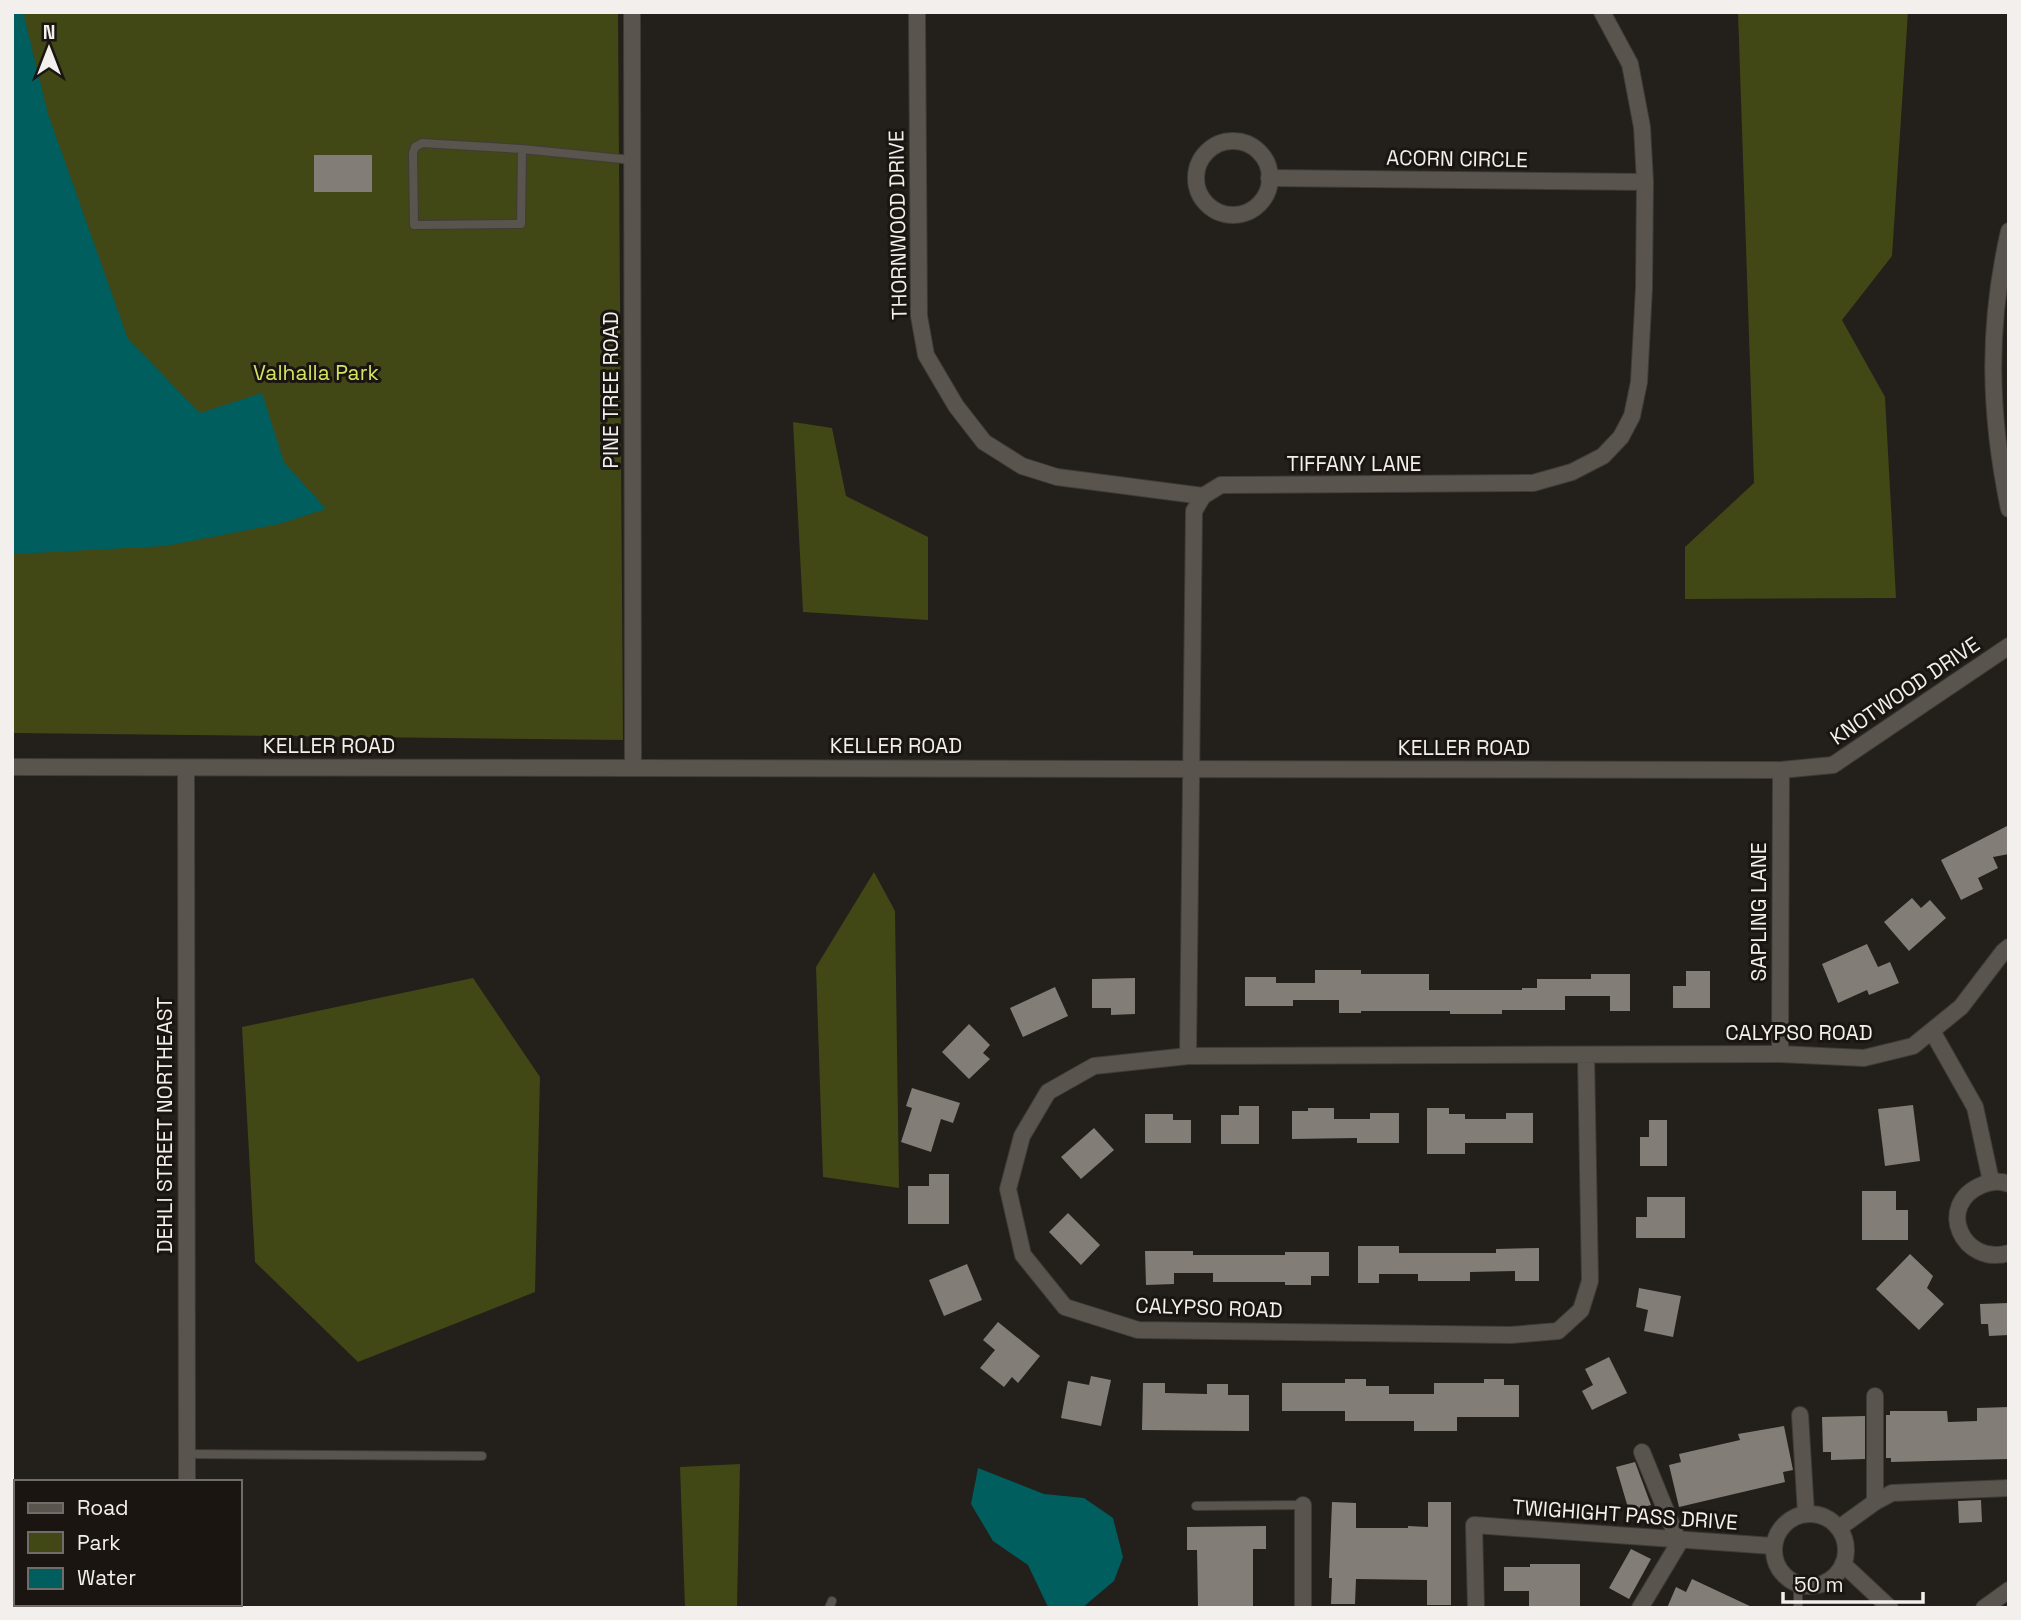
<svg xmlns="http://www.w3.org/2000/svg" width="2021" height="1620" font-family="'Space Grotesk',sans-serif">
  <style>
    .green { fill: #424716 }
    .water { fill: #005e5f }
    .building { fill: #827d77 }
    .lines { fill: none; stroke-linecap: round; stroke-linejoin: round }
    .lane-casing { stroke: #3f3c38; stroke-width: 10 }
    .street-casing { stroke: #3f3c38; stroke-width: 18 }
    .lane { stroke: #59544e; stroke-width: 8 }
    .street { stroke: #59544e; stroke-width: 16 }
    .labels { text-anchor: middle; stroke-width: 6; stroke-linejoin: round; paint-order: stroke }
    .street-label { font-size: 21px; fill: #f2efec; stroke: #1a1511 }
    .park-label { font-size: 21px; fill: #d4e461; stroke: #1a1511 }
  </style>
  <rect width="100%" height="100%" fill="#231f1a"/>
  <g class="green">
    <polygon points="12,12 618,12 623,740 12,733"/>
    <polygon points="1738,12 1908,12 1892,256 1842,320 1885,397 1896,598 1685,599 1685,547 1754,483"/>
    <polygon points="793,422 832,428 846,496 928,537 928,620 803,612"/>
    <polygon points="874,872 895,911 899,1188 823,1177 816,967"/>
    <polygon points="473,978 540,1077 535,1292 358,1362 255,1262 242,1027"/>
    <polygon points="740,1464 737,1608 685,1608 680,1467"/>
  </g>
  <g class="water">
    <polygon points="12,12 23,12 48,114 128,339 200,413 262,393 284,462 326,509 279,524 165,546 16,554 12,552"/>
    <polygon points="978,1468 1044,1494 1084,1498 1113,1518 1123,1557 1114,1581 1082,1608 1048,1607 1028,1565 993,1541 971,1504"/>
  </g>
  <g class="building">
    <rect x="314" y="155" width="58" height="37"/>
    <polygon points="2009,825 2009,854 1993,857 1998,868 1978,878 1983,889 1961,900 1941,860"/>
    <polygon points="1912,898 1921,908 1930,900 1946,918 1909,951 1884,922"/>
    <polygon points="1867,944 1878,967 1890,962 1899,983 1869,995 1867,990 1838,1003 1822,964"/>
    <polygon points="1315,970 1361,970 1361,974 1429,974 1429,990 1522,990 1522,988 1537,988 1537,979 1591,979 1591,974 1630,974 1630,1011 1610,1011 1610,996 1565,996 1565,1010 1502,1010 1502,1014 1450,1014 1450,1011 1361,1011 1361,1013 1339,1013 1339,1000 1293,1000 1293,1006 1245,1006 1245,977 1276,977 1276,983 1315,983"/>
    <polygon points="1686,971 1710,971 1710,1008 1673,1008 1673,986 1686,986"/>
    <polygon points="1135,978 1135,1014 1111,1015 1111,1008 1092,1008 1092,979"/>
    <polygon points="1055,987 1068,1016 1023,1037 1010,1008"/>
    <polygon points="969,1024 990,1045 983,1053 990,1059 969,1079 942,1052"/>
    <polygon points="912,1088 960,1103 953,1123 941,1119 931,1152 901,1142 912,1108 906,1106"/>
    <polygon points="1913,1105 1920,1161 1885,1166 1878,1109"/>
    <polygon points="1239,1106 1259,1106 1259,1144 1221,1144 1221,1115 1239,1115"/>
    <polygon points="1308,1108 1334,1108 1334,1119 1370,1119 1370,1113 1399,1113 1399,1143 1357,1143 1357,1138 1292,1139 1292,1111 1308,1111"/>
    <polygon points="1427,1108 1449,1108 1449,1114 1465,1114 1465,1119 1506,1119 1506,1113 1533,1113 1533,1143 1465,1143 1465,1154 1427,1154"/>
    <polygon points="1145,1114 1173,1114 1173,1120 1191,1120 1191,1143 1145,1143"/>
    <polygon points="1649,1120 1667,1120 1667,1166 1640,1166 1640,1137 1649,1137"/>
    <polygon points="1094,1128 1114,1150 1081,1179 1061,1157"/>
    <polygon points="929,1174 949,1174 949,1224 908,1224 908,1186 929,1186"/>
    <polygon points="1862,1191 1896,1191 1896,1210 1908,1210 1908,1240 1862,1240"/>
    <polygon points="1647,1197 1685,1197 1685,1238 1636,1238 1636,1217 1647,1217"/>
    <polygon points="1068,1213 1100,1245 1081,1265 1049,1232"/>
    <polygon points="1358,1246 1399,1246 1399,1253 1496,1253 1496,1249 1539,1248 1539,1281 1515,1281 1515,1271 1470,1272 1470,1281 1418,1281 1418,1274 1379,1274 1379,1283 1358,1283"/>
    <polygon points="1145,1251 1193,1251 1193,1255 1285,1255 1285,1252 1329,1252 1329,1276 1311,1276 1311,1285 1285,1285 1285,1282 1213,1282 1213,1273 1174,1273 1174,1284 1146,1285"/>
    <polygon points="1910,1254 1933,1276 1927,1288 1944,1304 1919,1330 1876,1289"/>
    <polygon points="967,1264 982,1300 944,1316 929,1280"/>
    <polygon points="1639,1288 1681,1296 1673,1337 1644,1331 1648,1310 1636,1307"/>
    <polygon points="2009,1303 2009,1335 1989,1336 1988,1324 1981,1324 1980,1304"/>
    <polygon points="998,1322 1040,1356 1018,1383 1012,1377 1004,1387 980,1368 995,1350 983,1340"/>
    <polygon points="1609,1357 1627,1393 1592,1410 1582,1391 1593,1385 1585,1369"/>
    <polygon points="1091,1376 1111,1380 1101,1426 1061,1418 1068,1381 1089,1385"/>
    <polygon points="1345,1379 1366,1379 1366,1386 1389,1386 1389,1394 1434,1394 1434,1383 1484,1383 1484,1379 1504,1379 1504,1385 1519,1385 1519,1417 1457,1417 1457,1431 1414,1431 1414,1421 1345,1421 1345,1411 1282,1411 1282,1383 1345,1383"/>
    <polygon points="1143,1383 1165,1383 1165,1393 1207,1394 1207,1384 1228,1384 1228,1395 1249,1395 1249,1431 1142,1430"/>
    <polygon points="2009,1407 2009,1459 1891,1462 1891,1458 1886,1458 1886,1415 1890,1415 1890,1411 1947,1411 1948,1422 1977,1421 1977,1408"/>
    <polygon points="1865,1416 1865,1459 1831,1460 1831,1452 1823,1452 1822,1417"/>
    <polygon points="1784,1426 1793,1470 1783,1472 1785,1482 1679,1507 1669,1465 1681,1462 1679,1454 1740,1440 1738,1434"/>
    <polygon points="1635,1462 1651,1505 1629,1511 1616,1467"/>
    <polygon points="1981,1500 1982,1522 1959,1523 1958,1501"/>
    <polygon points="1332,1502 1356,1503 1356,1528 1408,1528 1408,1526 1428,1527 1428,1502 1451,1502 1451,1605 1427,1605 1427,1580 1356,1579 1355,1604 1331,1604 1332,1578 1329,1578"/>
    <polygon points="1266,1526 1266,1549 1253,1549 1253,1608 1198,1608 1197,1550 1187,1550 1187,1527"/>
    <polygon points="1631,1549 1651,1559 1629,1599 1609,1588"/>
    <polygon points="1530,1564 1580,1564 1580,1608 1529,1608 1529,1591 1504,1591 1504,1567 1530,1567"/>
    <polygon points="1692,1579 1754,1608 1667,1608 1676,1587 1686,1592"/>
  </g>
  <g class="lines">
    <g class="lane-casing">
      <g id="lane">
        <polyline points="522,149 521,224 414,225 413,153 415,147 422,143 522,149 632,160"/>
        <polyline points="187,1454 482,1456"/>
        <polyline points="1196,1506 1303,1505"/>
        <polyline points="1798,1584 1798,1608"/>
        <polyline points="175,1604 177,1608"/>
        <polyline points="829,1608 832,1601"/>
      </g>
    </g>
    <g class="street-casing">
      <g id="street">
        <polyline points="632,12 633,767"/>
        <polyline points="917,12 919,316 926,355 956,406 984,442 1022,466 1057,477 1203,496"/>
        <circle cx="1233" cy="178" r="37"/>
        <polyline points="1269,178 1645,182"/>
        <path d="M2009 231C1987 327 1989 413 2009 509"/>
        <polyline points="12,767 1781,770 1833,765 2009,646"/>
        <polyline points="186,768 187,1482"/>
        <polyline points="1932,1031 1975,1107 1991,1181"/>
        <polyline points="1780,1054 1781,770"/>
        <polyline points="1586,1055 1590,1281 1581,1310 1558,1331 1511,1335 1138,1330 1065,1307 1023,1255 1008,1189 1022,1136 1048,1092 1094,1066 1188,1056 1780,1054 1864,1058 1913,1046 1961,1007 2003,952 2009,947"/>
        <polyline points="1188,1056 1194,511 1203,496 1221,485 1533,483 1572,472 1603,456 1621,437 1632,416 1639,382 1644,288 1645,182 1642,127 1630,64 1602,12"/>
        <path d="M2009 1184C1999 1180 1991 1181 1982 1185 1934 1205 1963 1267 2009 1253"/>
        <polyline points="1875,1396 1875,1502"/>
        <polyline points="1800,1415 1806,1513"/>
        <polyline points="1303,1505 1303,1608"/>
        <circle cx="1810" cy="1550" r="36"/>
        <polyline points="1839,1528 1875,1502 1892,1493 2009,1488"/>
        <polyline points="1843,1564 1890,1608"/>
        <polyline points="128,1608 134,1604"/>
        <polyline points="1476,1608 1474,1525 1773,1546"/>
        <polyline points="1640,1608 1679,1543 1642,1452"/>
        <polyline points="1984,1608 2009,1590"/>
      </g>
    </g>
    <use href="#lane" class="lane"/>
    <use href="#street" class="street"/>
  </g>
  <g class="labels">
    <g class="street-label">
      <text transform="translate(1457 159) rotate(1)" y="7">ACORN CIRCLE</text>
      <text transform="translate(898 225) rotate(-91)" y="7">THORNWOOD DRIVE</text>
      <text transform="translate(611 390) rotate(-90)" y="7">PINE TREE ROAD</text>
      <text x="1354" y="471">TIFFANY LANE</text>
      <text transform="translate(1905 691) rotate(-34)" y="7">KNOTWOOD DRIVE</text>
      <text x="329" y="753">KELLER ROAD</text>
      <text x="896" y="753">KELLER ROAD</text>
      <text x="1464" y="755">KELLER ROAD</text>
      <text transform="translate(1759 912) rotate(-90)" y="7">SAPLING LANE</text>
      <text x="1799" y="1040">CALYPSO ROAD</text>
      <text transform="translate(165 1125) rotate(-90)" y="7">DEHLI STREET NORTHEAST</text>
      <text transform="translate(1209 1308) rotate(2)" y="7">CALYPSO ROAD</text>
      <text transform="translate(1625 1515) rotate(4)" y="7">TWIGHIGHT PASS DRIVE</text>
    </g>
    <g class="park-label">
      <text x="316" y="380">Valhalla Park</text>
    </g>
  </g>
  <rect width="2021" height="1620" fill="none" stroke="#f2efec" stroke-width="28"/>
  <rect x="14" y="1480" width="228" height="126" fill="#1a1511" stroke="#706c69" stroke-width="2"/>
  <rect x="28" y="1503" width="35" height="10" fill="#59544e" stroke="#706c69" stroke-width="2"/>
  <text x="77" y="1515" font-size="21" fill="#f2efec">Road</text>
  <rect x="28" y="1532" width="35" height="21" fill="#424716" stroke="#706c69" stroke-width="2"/>
  <text x="77" y="1550" font-size="21" fill="#f2efec">Park</text>
  <rect x="28" y="1568" width="35" height="21" fill="#005e5f" stroke="#706c69" stroke-width="2"/>
  <text x="77" y="1585" font-size="21" fill="#f2efec">Water</text>
  <g transform="translate(49 49)" stroke="#1a1511" stroke-width="5" paint-order="stroke">
  <path d="M0-5L12 26L0 18L-12 26Z" fill="#f2efec"/>
  <text y="-10" font-size="19" font-weight="bold" text-anchor="middle" fill="#f2efec">N</text>
  </g>
  <path d="M1783 1592v10h140v-10" fill="none" stroke="#f2efec" stroke-width="3.5"/>
  <text x="1794" y="1592" font-size="21" fill="#f2efec" stroke="#1a1511" stroke-width="5" paint-order="stroke">50 m</text>
</svg>
